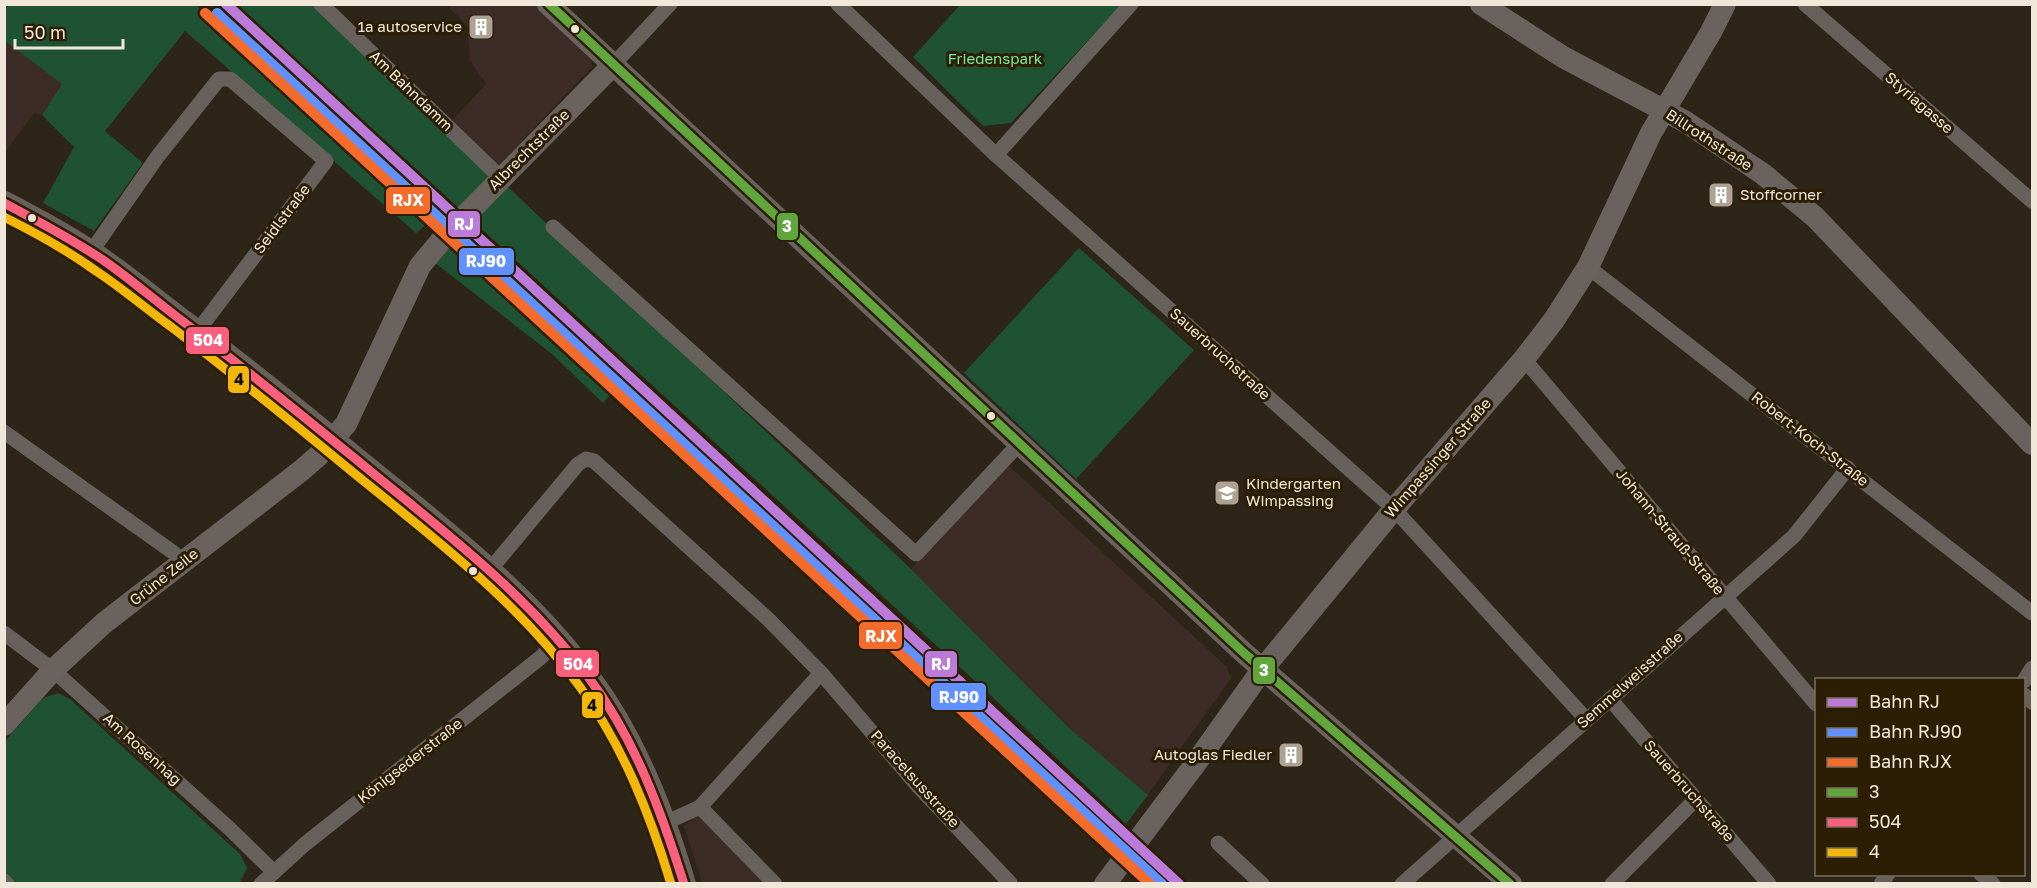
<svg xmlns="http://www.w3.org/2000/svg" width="2037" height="888" font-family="'Golos Text',sans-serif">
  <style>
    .commercial { fill: #3d2b27 }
    .green { fill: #1f5232 }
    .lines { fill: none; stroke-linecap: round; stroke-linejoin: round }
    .street { stroke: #67615e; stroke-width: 15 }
    .secondary { stroke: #69625e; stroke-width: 22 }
    .primary { stroke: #68605b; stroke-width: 24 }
    .bus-1-casing { stroke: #2c1d05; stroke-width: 14 }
    .bus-2-casing { stroke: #2c1d05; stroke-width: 14 }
    .bus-3-casing { stroke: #2c1d05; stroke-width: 14 }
    .bus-1 { stroke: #60a63c; stroke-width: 9 }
    .bus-2 { stroke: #f8607d; stroke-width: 9 }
    .bus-3 { stroke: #f2b708; stroke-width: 9 }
    .rail-1-casing { stroke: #2c1d05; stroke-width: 15 }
    .rail-2-casing { stroke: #2c1d05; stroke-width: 15 }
    .rail-3-casing { stroke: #2c1d05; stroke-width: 15 }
    .rail-1 { stroke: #bd7bd9; stroke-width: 10 }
    .rail-2 { stroke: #6091ff; stroke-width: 10 }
    .rail-3 { stroke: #f36c2b; stroke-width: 10 }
    .bus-dot { fill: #f1e7d9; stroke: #2c1d05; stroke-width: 2 }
    .labels { text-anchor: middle; stroke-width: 6; stroke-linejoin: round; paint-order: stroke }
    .poi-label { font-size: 15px; fill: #f1e7d9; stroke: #2c1d05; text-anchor: end }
    .park-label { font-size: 15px; fill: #78e9a3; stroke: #2c1d05 }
    .street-label { font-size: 15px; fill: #f1e7d9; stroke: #2c1d05 }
    .line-badge { stroke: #2c1d05; stroke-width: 2 }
    .badge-label { font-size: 16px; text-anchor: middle; font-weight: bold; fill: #fff }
    .pale-badge-label { font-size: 16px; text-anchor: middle; font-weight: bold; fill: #111 }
  </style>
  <rect width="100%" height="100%" fill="#2d2518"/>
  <g class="commercial">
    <polygon points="452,5 535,5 591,57 592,67 492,173 445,128 486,84 470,60 467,25 449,8"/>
    <polygon points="5,41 63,84 42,115 34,113 5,152"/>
    <polygon points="1007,464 1227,667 1231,678 1148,795 1067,726 911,569"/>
    <polygon points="706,808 772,883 702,883 684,826"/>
  </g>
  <g class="green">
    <polygon points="5,5 196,5 432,219 416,233 185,31 105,131 143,163 94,231 43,203 74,147 42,115 62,84 5,41"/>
    <polygon points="237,5 316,5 911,569 1067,726 1148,795 1126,824 985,690"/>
    <polygon points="960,5 1121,5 1011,123 983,126 913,57"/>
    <polygon points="452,239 615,390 603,403 552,354 434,262"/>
    <polygon points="1079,248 1194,350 1076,479 964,373"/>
    <polygon points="58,693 70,699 240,854 247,868 239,884 14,883 5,875 4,742 43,698"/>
  </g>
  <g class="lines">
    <g class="street">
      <polyline points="321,4 501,178"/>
      <polyline points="838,4 996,155 1394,509 1586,719"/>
      <polyline points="1805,4 2032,201"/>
      <polyline points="613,65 670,4"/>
      <polyline points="996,155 1131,4"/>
      <polyline points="553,227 916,554 1019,444"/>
      <polyline points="91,252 158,156 219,79 230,79 326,161 197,332"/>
      <polyline points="1588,267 2032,613"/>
      <polyline points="1524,359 1816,704"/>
      <polyline points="4,432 174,553 181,562"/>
      <polyline points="489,571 578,464 586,459 594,461 769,620 821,673 918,786 1010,883"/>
      <polyline points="4,633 53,670 230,829 274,872"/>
      <polyline points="2024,681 2032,668"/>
      <polyline points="2024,695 2032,702"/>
      <polyline points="1610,699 1769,884"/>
      <polyline points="700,807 775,884"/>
      <polyline points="665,823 700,807 821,673"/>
      <polyline points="1218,843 1262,884"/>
      <polyline points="1981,874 1993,884"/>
      <polyline points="4,881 7,884"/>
      <polyline points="261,884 305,844 540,658 559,640"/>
      <polyline points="1402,884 1794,536 1848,468"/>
      <polyline points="1612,884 1696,799"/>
      <polyline points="1881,884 1888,874"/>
    </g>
    <g class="secondary">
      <polyline points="548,4 1244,653 1511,884"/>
      <polyline points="1481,4 1563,57 1686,122 1763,174 1815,217 2032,444"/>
      <polyline points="4,725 53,670 104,623 302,470 318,456 346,424 420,266 445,236 613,65"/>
      <polyline points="1105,884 1193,767 1262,670 1394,509 1524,359 1554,320 1588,267 1651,133 1711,32 1725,4"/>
    </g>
    <path class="primary" d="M4 203C33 218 63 234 90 252 123 273 154 300 185 323 242 366 297 410 352 456 435 524 524 590 589 678 635 740 662 811 684 884"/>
    <g class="bus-1-casing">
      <polyline id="bus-1" points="549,4 1244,653 1510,884"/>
    </g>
    <g class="bus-2-casing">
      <path id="bus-2" d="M4 203C38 221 71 239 103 260 129 278 152 298 177 317 237 362 294 409 352 456 435 525 524 590 589 678 635 739 661 811 684 884"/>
    </g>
    <g class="bus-3-casing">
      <path id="bus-3" d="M4 217C36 233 67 250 96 271 122 288 145 308 170 326 229 371 287 418 344 465 427 533 517 599 580 687 623 746 650 814 671 884"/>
    </g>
    <use href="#bus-1" class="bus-1"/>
    <use href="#bus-2" class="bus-2"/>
    <use href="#bus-3" class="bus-3"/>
    <g class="rail-1-casing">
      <polyline id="rail-1" points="226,4 1179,884"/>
    </g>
    <g class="rail-2-casing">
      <polyline id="rail-2" points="217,13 1162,884"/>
    </g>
    <g class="rail-3-casing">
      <polyline id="rail-3" points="205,13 1150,884"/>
    </g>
    <use href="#rail-1" class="rail-1"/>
    <use href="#rail-2" class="rail-2"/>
    <use href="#rail-3" class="rail-3"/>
  </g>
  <defs>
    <g id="building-square" transform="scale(1.35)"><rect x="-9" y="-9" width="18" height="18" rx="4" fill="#aca395" stroke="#2c1d05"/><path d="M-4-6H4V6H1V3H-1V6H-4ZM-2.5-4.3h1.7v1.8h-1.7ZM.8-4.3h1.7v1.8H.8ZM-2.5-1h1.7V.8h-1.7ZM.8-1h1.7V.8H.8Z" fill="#fff"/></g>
    <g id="school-square" transform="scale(1.35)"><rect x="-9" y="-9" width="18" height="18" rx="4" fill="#aca395" stroke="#2c1d05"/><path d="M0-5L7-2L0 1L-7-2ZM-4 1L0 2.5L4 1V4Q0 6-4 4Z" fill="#fff"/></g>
  </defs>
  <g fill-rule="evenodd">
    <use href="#building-square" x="481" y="27"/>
    <use href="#building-square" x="1721" y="195"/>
    <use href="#school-square" x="1227" y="493"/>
    <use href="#building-square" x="1291" y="755"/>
  </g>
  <g class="bus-dot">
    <circle cx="575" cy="29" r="5"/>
    <circle cx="32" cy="218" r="5"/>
    <circle cx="991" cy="416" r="5"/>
    <circle cx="473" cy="571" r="5"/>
  </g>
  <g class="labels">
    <g class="poi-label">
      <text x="462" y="32">1a autoservice</text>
      <text x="1740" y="200" text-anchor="start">Stoffcorner</text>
      <text x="1246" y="489" text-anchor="start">Kindergarten<tspan x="1246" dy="17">Wimpassing</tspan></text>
      <text x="1272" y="760">Autoglas Fiedler</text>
    </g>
    <g class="park-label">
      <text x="995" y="64">Friedenspark</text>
    </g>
    <g class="street-label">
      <text transform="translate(411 91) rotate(44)" y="5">Am Bahndamm</text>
      <text transform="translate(1919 103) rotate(41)" y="5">Styriagasse</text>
      <text transform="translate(1709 140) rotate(33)" y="5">Billrothstraße</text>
      <text transform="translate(529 150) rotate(-45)" y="5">Albrechtstraße</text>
      <text transform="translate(282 219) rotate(-53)" y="5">Seidlstraße</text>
      <text transform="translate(1220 354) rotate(42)" y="5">Sauerbruchstraße</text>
      <text transform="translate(1810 439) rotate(38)" y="5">Robert-Koch-Straße</text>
      <text transform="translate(1438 458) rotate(-49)" y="5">Wimpassinger Straße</text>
      <text transform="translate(1670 532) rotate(50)" y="5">Johann-Strauß-Straße</text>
      <text transform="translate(164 577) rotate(-38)" y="5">Grüne Zeile</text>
      <text transform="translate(1630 680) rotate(-42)" y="5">Semmelweisstraße</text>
      <text transform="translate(142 749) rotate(42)" y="5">Am Rosenhag</text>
      <text transform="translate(410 761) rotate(-38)" y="5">Königsederstraße</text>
      <text transform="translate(915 779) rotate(48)" y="5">Paracelsusstraße</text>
      <text transform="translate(1689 791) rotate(49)" y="5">Sauerbruchstraße</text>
    </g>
  </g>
  <g class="line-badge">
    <rect x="385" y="186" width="46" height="29" rx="6" fill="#f36c2b"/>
    <rect x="447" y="210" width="34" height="28" rx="6" fill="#bd7bd9"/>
    <rect x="776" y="212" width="23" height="29" rx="6" fill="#60a63c"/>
    <rect x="458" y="247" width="57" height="29" rx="6" fill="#6091ff"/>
    <rect x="185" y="326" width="45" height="29" rx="6" fill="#f8607d"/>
    <rect x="227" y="365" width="23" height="29" rx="6" fill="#f2b708"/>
    <rect x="858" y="621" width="45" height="29" rx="6" fill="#f36c2b"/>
    <rect x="555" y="649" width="45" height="29" rx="6" fill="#f8607d"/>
    <rect x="924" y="650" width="34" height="28" rx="6" fill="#bd7bd9"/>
    <rect x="1252" y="656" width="24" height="29" rx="6" fill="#60a63c"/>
    <rect x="930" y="682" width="57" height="29" rx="6" fill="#6091ff"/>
    <rect x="581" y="691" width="23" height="28" rx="6" fill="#f2b708"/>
  </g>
  <g class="badge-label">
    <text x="408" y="206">RJX</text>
    <text x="464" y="230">RJ</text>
    <text x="787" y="232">3</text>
    <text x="486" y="267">RJ90</text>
    <text x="208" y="346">504</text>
    <text x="881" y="642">RJX</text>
    <text x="578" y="670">504</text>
    <text x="941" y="670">RJ</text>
    <text x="1264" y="676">3</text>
    <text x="959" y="703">RJ90</text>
  </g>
  <g class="pale-badge-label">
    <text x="239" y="385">4</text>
    <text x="592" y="711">4</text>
  </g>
  <rect width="2037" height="888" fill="none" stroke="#f1e7d9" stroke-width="12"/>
  <rect x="1815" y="678" width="210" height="198" fill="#2c1d05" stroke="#7b6e5a" stroke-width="1.5"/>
  <rect x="1827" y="698" width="30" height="9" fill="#bd7bd9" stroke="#7b6e5a" stroke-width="1.5"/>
  <text x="1869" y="708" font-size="18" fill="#f1e7d9">Bahn RJ</text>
  <rect x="1827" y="728" width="30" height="9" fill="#6091ff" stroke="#7b6e5a" stroke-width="1.5"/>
  <text x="1869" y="738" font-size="18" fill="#f1e7d9">Bahn RJ90</text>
  <rect x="1827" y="758" width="30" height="9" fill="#f36c2b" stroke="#7b6e5a" stroke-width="1.5"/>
  <text x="1869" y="768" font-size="18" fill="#f1e7d9">Bahn RJX</text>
  <rect x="1827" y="788" width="30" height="9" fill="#60a63c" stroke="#7b6e5a" stroke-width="1.5"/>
  <text x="1869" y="798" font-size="18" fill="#f1e7d9">3</text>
  <rect x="1827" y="818" width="30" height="9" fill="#f8607d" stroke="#7b6e5a" stroke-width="1.5"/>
  <text x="1869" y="828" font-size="18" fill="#f1e7d9">504</text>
  <rect x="1827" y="848" width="30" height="9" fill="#f2b708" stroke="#7b6e5a" stroke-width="1.5"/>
  <text x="1869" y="858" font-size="18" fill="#f1e7d9">4</text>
  <path d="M15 39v9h108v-9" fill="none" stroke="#f1e7d9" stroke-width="3"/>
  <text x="24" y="39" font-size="18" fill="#f1e7d9" stroke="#2c1d05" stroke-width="4.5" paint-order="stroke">50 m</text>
</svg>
